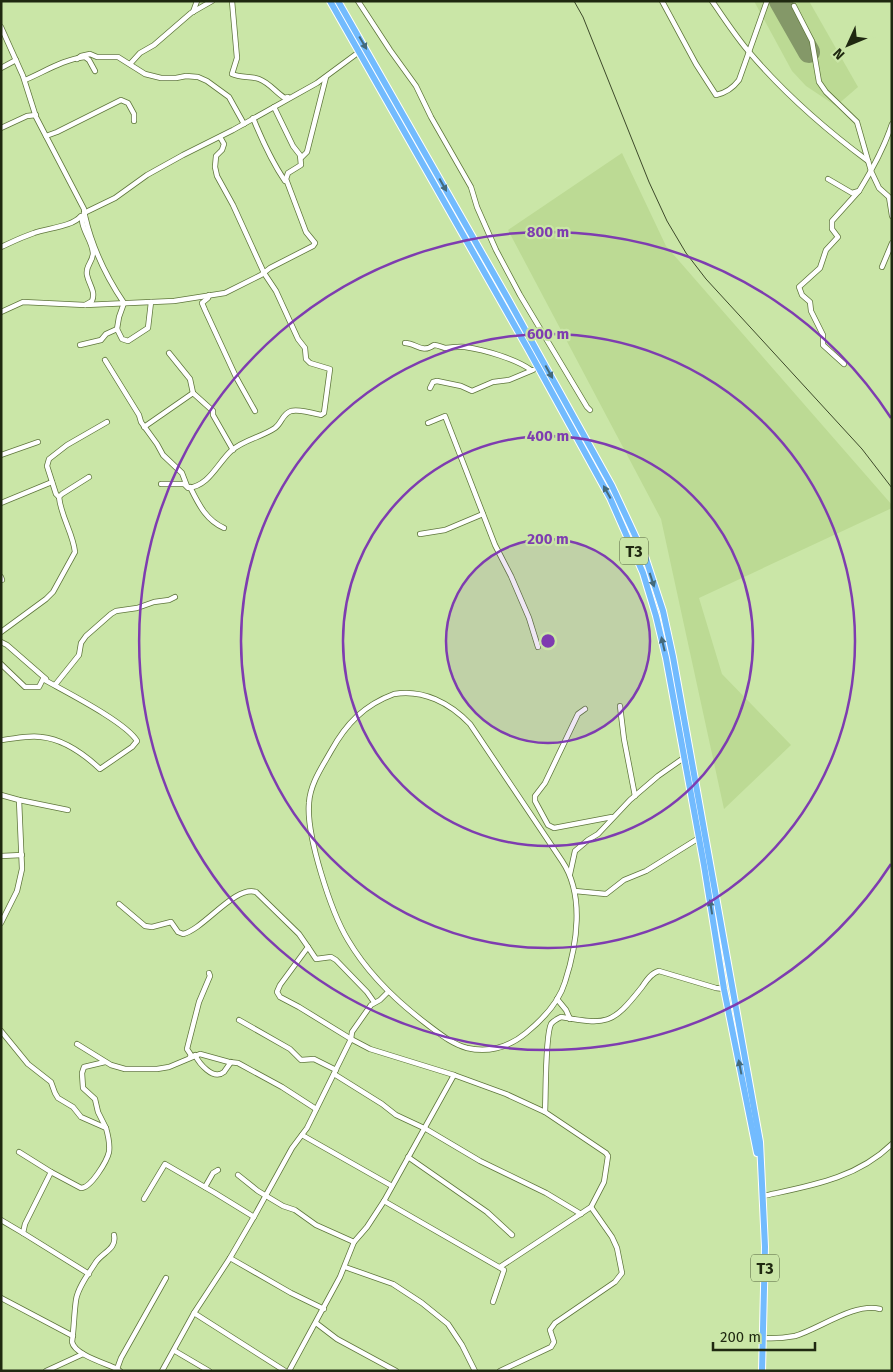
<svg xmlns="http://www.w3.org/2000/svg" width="893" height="1372" font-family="'Fira Sans',sans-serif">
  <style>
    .built { fill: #bcda94 }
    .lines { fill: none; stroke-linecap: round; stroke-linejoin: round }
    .runway { stroke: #849868; stroke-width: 22 }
    .minor-casing { stroke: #5f763c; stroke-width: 6 }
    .highway-casing { stroke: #fff; stroke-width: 8 }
    .minor { stroke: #fff; stroke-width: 4.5 }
    .highway { stroke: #72bbfe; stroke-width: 6 }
    .rail { stroke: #3d492a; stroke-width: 1 }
    .oneway { fill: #446a7b }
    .ring { fill: none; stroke: #7e3cb0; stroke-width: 2.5 }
    .labels { text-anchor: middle; stroke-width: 4.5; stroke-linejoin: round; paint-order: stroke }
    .shield { fill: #cae6a7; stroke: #52613d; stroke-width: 1 }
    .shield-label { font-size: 16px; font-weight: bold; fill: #1f2810 }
    .centre { fill: #7e3cb0; stroke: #cae6a7; stroke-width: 2.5 }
    .ring-label { font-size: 15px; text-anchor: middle; font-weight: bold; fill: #7e3cb0; stroke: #cae6a7; stroke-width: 4.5; stroke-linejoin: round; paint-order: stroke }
  </style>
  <rect width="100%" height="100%" fill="#cae6a7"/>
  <g class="built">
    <polygon points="754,1 809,1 858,87 836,106 806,86 792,71"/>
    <polygon points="622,153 666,246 892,505 892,508 699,598 722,674 791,745 724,809 661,519 508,230"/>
  </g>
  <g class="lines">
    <polyline class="runway" points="780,1 809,52"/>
    <g class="minor-casing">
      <g id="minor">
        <path d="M232 1 237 58 232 74C241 78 251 76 259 79 270 83 276 93 285 98L288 97"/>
        <polyline points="358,1 390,50 416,86 431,117 471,187 477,207 496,250 520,295 587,407 590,410"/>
        <path d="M662 1 696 64 716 95C726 93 733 88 739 80L767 1"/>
        <path d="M712 1C724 18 736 37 750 53 785 94 825 129 868 161"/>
        <polyline points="794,6 812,41 819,82 826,92 857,122 871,171 879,188 889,197 892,216"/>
        <polyline points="193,12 197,1"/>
        <path d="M1 27 23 76 36 117 84 209 85 216 82 220C83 232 92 241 93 253 93 262 85 266 87 275 89 285 96 291 92 301L85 305 23 302 1 312"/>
        <polyline points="77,59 81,56 90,54 97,57 118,57 145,74 161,78 176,78 186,76 198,77 207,81 229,97 244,124"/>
        <polyline points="130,64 140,53 154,45 191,13 212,1"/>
        <polyline points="1,68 16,60"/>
        <path d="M25 80C44 72 64 59 85 57L89 60 95 71"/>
        <path d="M253 118C262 140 272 162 285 181"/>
        <polyline points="1,128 27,116 36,115"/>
        <polyline points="46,136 57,132 121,100 128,103 134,114 134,121"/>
        <polyline points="301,158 307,152 326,77"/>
        <path d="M828 179 852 193 859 191C872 170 884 148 892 124"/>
        <polyline points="84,213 115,198 147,175 183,155 233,130 317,83 359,52"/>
        <path d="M1 247C12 242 22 237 34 233 47 228 72 227 81 216H85C92 246 107 278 124 303L119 317 117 329 106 334 101 340 80 345"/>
        <polyline points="882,267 892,243"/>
        <polyline points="209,295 208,298 202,303 205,310 236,377 255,411"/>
        <polyline points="85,305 174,301 225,293 261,275 270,268 313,246 315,243 306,232 286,179 288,173 301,165 300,155 293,146 274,107"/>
        <polyline points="117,329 122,339 128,341 148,328 151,302"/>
        <path d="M405 343C416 343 422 354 434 345 438 345 441 347 445 348 452 348 458 346 465 347 485 350 516 359 531 370"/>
        <polyline points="169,353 190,379 193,393"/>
        <polyline points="105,360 139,415 141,422 157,444 163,455 182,473 187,486"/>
        <polyline points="844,364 823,345 823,335 811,311 810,302 802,295 799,287 820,268 826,250 838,237 832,229 832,221 859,191"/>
        <polyline points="430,388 433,382 437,381 461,386 472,391 493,382 509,380 533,370"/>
        <polyline points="428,423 445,416 495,545 511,576 529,618 538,647"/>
        <polyline points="144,427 193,393 213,411 213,415 233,450"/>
        <polyline points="1,455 38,442"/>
        <path d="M161 484H184L188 488C209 486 217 464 231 451 243 440 262 437 275 428 282 423 282 414 291 411 299 409 313 413 321 415L324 413 330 369 310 363 306 359 305 348 298 339 276 291 264 273 233 205 217 176 215 167 216 156 222 150 224 144 220 137"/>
        <path d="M190 487C199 505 206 520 224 528"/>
        <polyline points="59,497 56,494 47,466 49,459 67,445 107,422"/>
        <polyline points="1,503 52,482"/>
        <polyline points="420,534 445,530 483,514"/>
        <polyline points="1,577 2,580"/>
        <path d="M1 632 46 599 53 592 75 552C73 533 61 517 59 497L62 494 89 477"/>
        <polyline points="1,642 7,645 46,679"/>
        <path d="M1 664 25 687H39L43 679C64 691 126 722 137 741L132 747 100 769C84 754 62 739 41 737 28 735 14 739 1 740"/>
        <polyline points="55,685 79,655 81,643 86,636 111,614 116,611 137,608 154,602 169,600 175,597"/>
        <path d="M394 694C423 689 450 703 470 724L562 861C585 895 577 945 565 982 559 1002 542 1020 526 1033 509 1047 489 1053 467 1048 452 1044 440 1034 428 1025 396 1001 368 974 348 940 331 912 306 835 309 803 310 784 322 767 331 751 346 724 364 705 394 694Z"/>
        <polyline points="620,706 624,739 635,796"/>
        <polyline points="585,709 578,714 545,783 535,796 535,801 548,825 554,828 612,817"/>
        <polyline points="1,795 19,800 68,810"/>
        <polyline points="1,856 22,855"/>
        <polyline points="570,874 575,851 588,840 598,834 630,800 658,776 685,757"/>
        <polyline points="575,891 606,894 624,880 646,871 699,838"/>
        <path d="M119 904 145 926 152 927 171 922 178 932 183 934C204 929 235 885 256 892L299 934 308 947 280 985 277 992 280 997 299 1007 351 1039 370 1049 454 1075 506 1094 545 1112 606 1153 608 1156 604 1182 591 1207 500 1267"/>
        <polyline points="1,923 17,891 22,869 19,800"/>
        <polyline points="308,947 316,959 331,957 336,960 367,992 374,1002"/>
        <polyline points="557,999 566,1010 570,1019"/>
        <polyline points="239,1020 290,1049 301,1060 314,1059 336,1070"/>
        <path d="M1 1031 28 1064 51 1082 55 1093 58 1098 73 1107 81 1117 106 1128C108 1135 110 1145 109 1152 107 1161 91 1188 81 1188L51 1172"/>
        <polyline points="77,1044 111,1065 125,1069 157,1069 169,1067 200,1054 229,1062 238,1063 282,1087 316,1109"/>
        <path d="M195 1055C199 1063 213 1081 224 1072 226 1069 229 1065 231 1062"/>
        <polyline points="190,1057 191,1055 187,1049 188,1045 199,1002 210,976 209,973"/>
        <polyline points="105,1062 84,1067 82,1073 83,1088 95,1099 98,1112 106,1128"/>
        <polyline points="334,1074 382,1104 396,1115 426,1129 480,1161 546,1193 581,1214"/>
        <path d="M545 1112C546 1095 545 1036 551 1024 553 1021 557 1019 561 1017 607 1025 612 1025 642 987 646 981 651 973 659 971L716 988 724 989"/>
        <polyline points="302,1135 392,1186"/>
        <polyline points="19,1152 51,1172 25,1224 23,1233 89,1274"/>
        <polyline points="408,1157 487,1212 512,1235"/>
        <polyline points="238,1175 258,1191 283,1206 295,1210 316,1225 354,1242"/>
        <polyline points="205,1187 213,1173 218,1170"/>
        <path d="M763 1196C809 1186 856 1179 892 1144"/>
        <polyline points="144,1199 165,1164 215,1193 254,1217"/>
        <polyline points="384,1201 504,1270 493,1302"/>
        <polyline points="1,1220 23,1233"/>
        <path d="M114 1235C117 1249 103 1252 96 1262 89 1273 78 1287 76 1300 74 1314 74 1328 72 1342 75 1355 105 1363 117 1369"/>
        <polyline points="230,1258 291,1293 324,1309"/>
        <polyline points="345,1267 393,1284 422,1303 448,1324 462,1345 475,1371"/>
        <polyline points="1,1298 73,1336"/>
        <polyline points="194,1313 285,1371"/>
        <polyline points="316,1323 337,1339 396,1371"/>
        <path d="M763 1338C774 1339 784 1338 795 1336 819 1329 855 1302 880 1309"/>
        <polyline points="175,1351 209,1371"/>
        <polyline points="46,1371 83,1354"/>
        <polyline points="120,1371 117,1369 121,1358 166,1278"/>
        <polyline points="162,1371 194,1313 230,1258 255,1215 292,1148 307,1128 351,1039 352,1032 371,1005 380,1000 388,992"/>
        <polyline points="289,1371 340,1277 354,1242 367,1227 384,1201 454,1075"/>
        <polyline points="500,1371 551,1347 554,1342 550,1330 555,1323 615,1282 622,1273 617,1248 612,1237 591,1207"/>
      </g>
    </g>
    <g class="highway-casing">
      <g id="highway">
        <polyline points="330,1 528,349 610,498 643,573 656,616 666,658 704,865 724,989 757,1153"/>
        <polyline points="338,1 507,297 612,486 646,559 663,611 673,657 760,1142 765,1247 762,1371"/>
      </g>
    </g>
    <use href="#minor" class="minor"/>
    <use href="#highway" class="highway"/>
    <polyline class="rail" points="574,1 583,17 649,182 667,221 686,253 706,279 862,449 892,488"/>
  </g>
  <defs><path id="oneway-solid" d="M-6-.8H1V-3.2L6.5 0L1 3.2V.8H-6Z" transform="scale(1.25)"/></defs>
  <g class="oneway">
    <use href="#oneway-solid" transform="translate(363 43) rotate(60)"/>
    <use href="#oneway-solid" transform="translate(443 185) rotate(61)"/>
    <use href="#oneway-solid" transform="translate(549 372) rotate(61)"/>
    <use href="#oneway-solid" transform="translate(607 492) rotate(-119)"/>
    <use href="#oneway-solid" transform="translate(652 580) rotate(72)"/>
    <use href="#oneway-solid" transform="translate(663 644) rotate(-103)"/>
    <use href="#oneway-solid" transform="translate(711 907) rotate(-99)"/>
    <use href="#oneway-solid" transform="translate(740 1067) rotate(-101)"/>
  </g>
  <circle cx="548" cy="641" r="102" fill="#7e3cb0" fill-opacity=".12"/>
  <g class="ring">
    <circle cx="548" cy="641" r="102"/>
    <circle cx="548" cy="641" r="205"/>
    <circle cx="548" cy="641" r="307"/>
    <path d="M891 864A409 409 0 1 1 891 418"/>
  </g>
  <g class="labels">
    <g class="shield">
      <rect x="620" y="537.5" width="28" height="27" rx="4"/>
      <rect x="751" y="1254.5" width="28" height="27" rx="4"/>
    </g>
    <g class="shield-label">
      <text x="634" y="557">T3</text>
      <text x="765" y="1274">T3</text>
    </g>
  </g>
  <circle cx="548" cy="641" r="8" class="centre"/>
  <g class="ring-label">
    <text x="548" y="237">800 m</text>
    <text x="548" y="339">600 m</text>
    <text x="548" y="441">400 m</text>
    <text x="548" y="544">200 m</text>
  </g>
  <rect width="893" height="1372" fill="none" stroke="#1f2810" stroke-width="5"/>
  <g transform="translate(848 45) rotate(226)" stroke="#cae6a7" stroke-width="4" paint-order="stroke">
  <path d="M0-4L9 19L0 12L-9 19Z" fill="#1f2810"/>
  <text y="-8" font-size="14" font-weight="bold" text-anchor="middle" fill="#1f2810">N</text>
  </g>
  <path d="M713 1342v8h102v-8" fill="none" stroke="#1f2810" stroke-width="2.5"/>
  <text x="720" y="1342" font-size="15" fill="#1f2810" stroke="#cae6a7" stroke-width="4" paint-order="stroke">200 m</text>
</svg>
